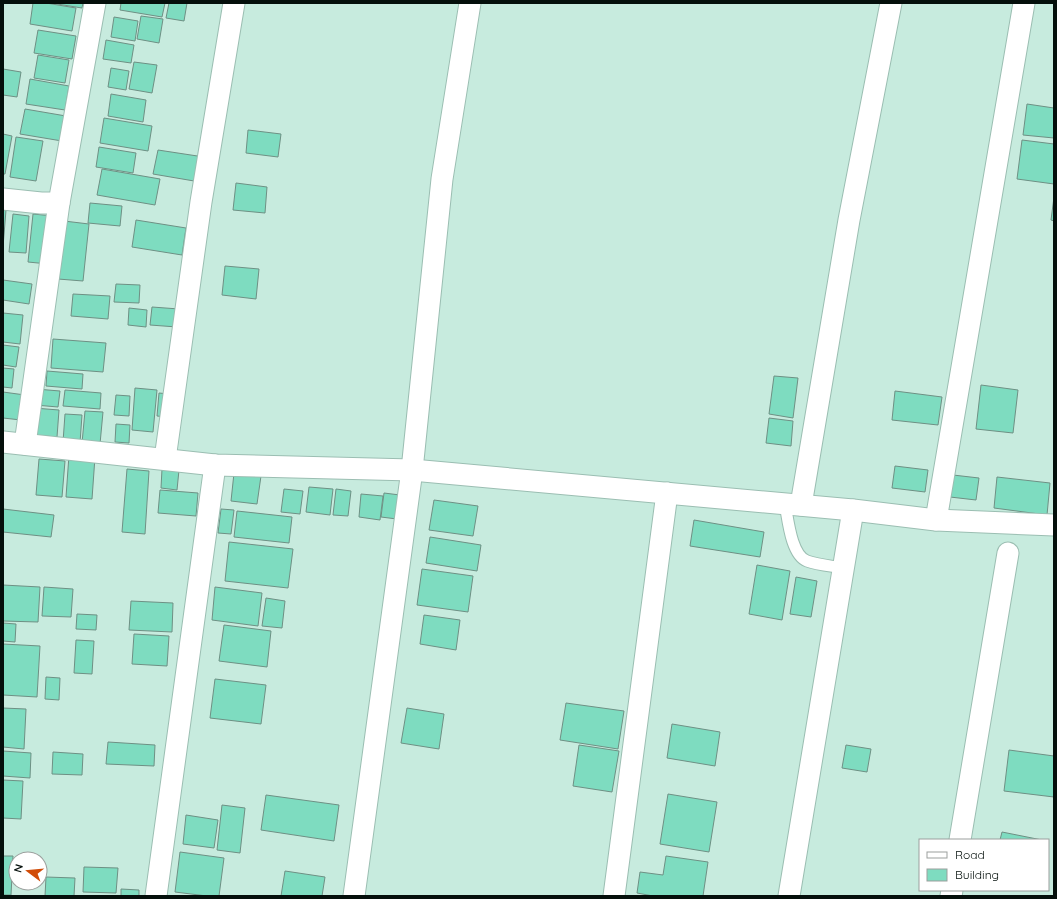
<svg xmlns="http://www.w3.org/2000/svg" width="1057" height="899" font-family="Quicksand,sans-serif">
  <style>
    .building { fill: #7edcc0; stroke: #6e9084 }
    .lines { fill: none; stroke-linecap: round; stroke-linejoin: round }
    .lane-casing { stroke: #9bbeb2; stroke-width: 13 }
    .street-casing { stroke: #9bbeb2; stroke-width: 23 }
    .lane { stroke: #fff; stroke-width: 11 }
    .street { stroke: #fff; stroke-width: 21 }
  </style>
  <rect width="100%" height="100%" fill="#c7ebde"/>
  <g class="building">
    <polygon points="33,3 46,3 76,8 72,31 30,24"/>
    <polygon points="51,3 83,3 82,8"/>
    <polygon points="121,3 165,3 162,17 120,10"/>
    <polygon points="169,3 187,3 184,21 166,18"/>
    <polygon points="141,16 163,19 159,43 137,39"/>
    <polygon points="114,17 138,21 135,41 111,37"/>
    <polygon points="38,30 76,36 72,59 34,53"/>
    <polygon points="106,40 134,45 131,63 103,59"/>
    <polygon points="38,55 69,60 65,83 34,78"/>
    <polygon points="134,62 157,65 152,93 129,89"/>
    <polygon points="111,68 129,71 126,90 108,87"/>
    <polygon points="3,69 21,72 17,97 3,95"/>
    <polygon points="30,79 69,86 65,110 26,104"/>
    <polygon points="111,94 146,100 143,122 108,116"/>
    <polygon points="1027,104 1054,108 1054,138 1023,135"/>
    <polygon points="25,109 66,116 62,141 20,134"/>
    <polygon points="104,118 152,126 148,151 100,143"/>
    <polygon points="248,130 281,134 278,157 246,153"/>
    <polygon points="3,134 12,136 5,174 3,174"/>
    <polygon points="16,137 43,141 36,181 10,177"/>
    <polygon points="1022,140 1054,144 1054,184 1017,179"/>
    <polygon points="99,147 136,153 133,173 96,167"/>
    <polygon points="158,150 204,157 200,182 153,174"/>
    <polygon points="102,169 160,179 155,205 97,195"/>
    <polygon points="236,183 267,187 265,213 233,210"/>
    <polygon points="1054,197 1054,221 1051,220"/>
    <polygon points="90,203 122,206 120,226 88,223"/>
    <polygon points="3,210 6,210 3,247"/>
    <polygon points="13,214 29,216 26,253 9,252"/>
    <polygon points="33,214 53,216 48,264 28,262"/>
    <polygon points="136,220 186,228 182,255 132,247"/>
    <polygon points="64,221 89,224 83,281 58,279"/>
    <polygon points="225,266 259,269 256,299 222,295"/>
    <polygon points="3,280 32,284 29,304 3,300"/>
    <polygon points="116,284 140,285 139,303 114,302"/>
    <polygon points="73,294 110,296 108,319 71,316"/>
    <polygon points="152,307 179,309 177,327 150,325"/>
    <polygon points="129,308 147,310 146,327 128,325"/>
    <polygon points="3,313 23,315 20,344 3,342"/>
    <polygon points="53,339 106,343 103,372 51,368"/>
    <polygon points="3,345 19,347 16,367 3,365"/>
    <polygon points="3,368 14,369 12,388 3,387"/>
    <polygon points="47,371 83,374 82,389 46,386"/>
    <polygon points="774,376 798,378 793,418 769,414"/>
    <polygon points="981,385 1018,390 1013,433 976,429"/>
    <polygon points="135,388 157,390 153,432 132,430"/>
    <polygon points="36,389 60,391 58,407 35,405"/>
    <polygon points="65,390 101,393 100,409 63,406"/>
    <polygon points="895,391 942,397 938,425 892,420"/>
    <polygon points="3,392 25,395 21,420 3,418"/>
    <polygon points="159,393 169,394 167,417 157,416"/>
    <polygon points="116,395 130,396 129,416 114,415"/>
    <polygon points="34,408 59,410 57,437 32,435"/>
    <polygon points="85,411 103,412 100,444 82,443"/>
    <polygon points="65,414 82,415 80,443 63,442"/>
    <polygon points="769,418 793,421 791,446 766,443"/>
    <polygon points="116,424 130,425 129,443 115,442"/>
    <polygon points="69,455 95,457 92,499 66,497"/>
    <polygon points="39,459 65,461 62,497 36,495"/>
    <polygon points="895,466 928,470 925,492 892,488"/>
    <polygon points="127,469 149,471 145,534 122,532"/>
    <polygon points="162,469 179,470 177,490 161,488"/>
    <polygon points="234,473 261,476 257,504 231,501"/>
    <polygon points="953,475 979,478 976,500 950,497"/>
    <polygon points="997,477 1050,483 1047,515 994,508"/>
    <polygon points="309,487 333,489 330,515 306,512"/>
    <polygon points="284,489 303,491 300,514 281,512"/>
    <polygon points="336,489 351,491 348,516 333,515"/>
    <polygon points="160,490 198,493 196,516 158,513"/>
    <polygon points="384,493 400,495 397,519 381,517"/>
    <polygon points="361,494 383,496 380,520 359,517"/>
    <polygon points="434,500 478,506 473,536 429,530"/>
    <polygon points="3,509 54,515 51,537 3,532"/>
    <polygon points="221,509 234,510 231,534 218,533"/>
    <polygon points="237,511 292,517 289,543 234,537"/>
    <polygon points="694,520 764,532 760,557 690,546"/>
    <polygon points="430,537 481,545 477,571 426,563"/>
    <polygon points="229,542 293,549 288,588 225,581"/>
    <polygon points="757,565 790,571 782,620 749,614"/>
    <polygon points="422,569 473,576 468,612 417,605"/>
    <polygon points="796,577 817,581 811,617 790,614"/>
    <polygon points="3,585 40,587 38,622 3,621"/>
    <polygon points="44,587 73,589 71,617 42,616"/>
    <polygon points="215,587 262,593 258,626 212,620"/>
    <polygon points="266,598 285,601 282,628 262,626"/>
    <polygon points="131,601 173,603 172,632 129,630"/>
    <polygon points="77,614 97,615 96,630 76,629"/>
    <polygon points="424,615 460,620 456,650 420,644"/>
    <polygon points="3,623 16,624 15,642 3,641"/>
    <polygon points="224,625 271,631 267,667 219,661"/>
    <polygon points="134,634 169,636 167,666 132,664"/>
    <polygon points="76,640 94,641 92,674 74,673"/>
    <polygon points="3,644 40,646 37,697 3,695"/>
    <polygon points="46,677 60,678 59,700 45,699"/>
    <polygon points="215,679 266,685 261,724 210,718"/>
    <polygon points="566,703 624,711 618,749 560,740"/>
    <polygon points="3,708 26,709 24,749 3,747"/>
    <polygon points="407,708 444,714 439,749 401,743"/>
    <polygon points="672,724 720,732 715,766 667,758"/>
    <polygon points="108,742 155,745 154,766 106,764"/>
    <polygon points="579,745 619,751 612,792 573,786"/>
    <polygon points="846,745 871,749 867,772 842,768"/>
    <polygon points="1009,750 1054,756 1054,797 1004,791"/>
    <polygon points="3,751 31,753 30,778 3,776"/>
    <polygon points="53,752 83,754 82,775 52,774"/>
    <polygon points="3,780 23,781 21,819 3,818"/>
    <polygon points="668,794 717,802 709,852 660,844"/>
    <polygon points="266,795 339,805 334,841 261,830"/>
    <polygon points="222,805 245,808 240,853 217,850"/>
    <polygon points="186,815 218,820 214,848 183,844"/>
    <polygon points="1002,832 1042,840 1000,840"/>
    <polygon points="180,852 224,858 219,896 207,896 175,892"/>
    <polygon points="3,856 13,856 11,895 3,895"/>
    <polygon points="666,856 708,862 703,896 653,896 637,893 640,872 663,875"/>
    <polygon points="84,867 118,868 116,893 83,892"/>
    <polygon points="285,871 325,877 322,896 281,896"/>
    <polygon points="46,877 75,878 74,896 45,896"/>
    <polygon points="121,889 139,890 139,896 121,896"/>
  </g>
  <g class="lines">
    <g class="lane-casing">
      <path id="lane" d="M785 504C788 519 791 555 807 561 818 565 832 566 843 568"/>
    </g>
    <g class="street-casing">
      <g id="street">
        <polyline points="3,199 41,203 59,203 95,3"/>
        <polyline points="3,442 215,465 412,470 853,510 936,520 1054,525"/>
        <polyline points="25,444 59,203"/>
        <polyline points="165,459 201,202 234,3"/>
        <polyline points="801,505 849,220 891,3"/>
        <polyline points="936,520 1024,3"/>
        <polyline points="960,840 1008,553"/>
        <polyline points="156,896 215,465"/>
        <polyline points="354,896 412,470 442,179 470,3"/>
        <polyline points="614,896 667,493"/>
        <polyline points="789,896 853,510"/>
        <polyline points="951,896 952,890"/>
      </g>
    </g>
    <use href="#lane" class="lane"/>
    <use href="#street" class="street"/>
  </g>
  <rect width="1057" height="899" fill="none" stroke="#040f0b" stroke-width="8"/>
  <rect x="919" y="839" width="130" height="52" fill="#ffffff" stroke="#9b9f9d"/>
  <rect x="927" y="852" width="20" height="6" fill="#ffffff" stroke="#9b9f9d"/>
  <text x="955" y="859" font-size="12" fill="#040f0b">Road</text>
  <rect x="927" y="869" width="20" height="12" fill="#7edcc0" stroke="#9b9f9d"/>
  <text x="955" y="879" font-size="12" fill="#040f0b">Building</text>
  <g transform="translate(28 871) rotate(286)"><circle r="19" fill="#ffffff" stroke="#9b9f9d"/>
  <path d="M0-3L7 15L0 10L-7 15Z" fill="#d14c08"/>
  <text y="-6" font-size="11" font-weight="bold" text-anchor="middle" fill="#040f0b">N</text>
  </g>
</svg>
